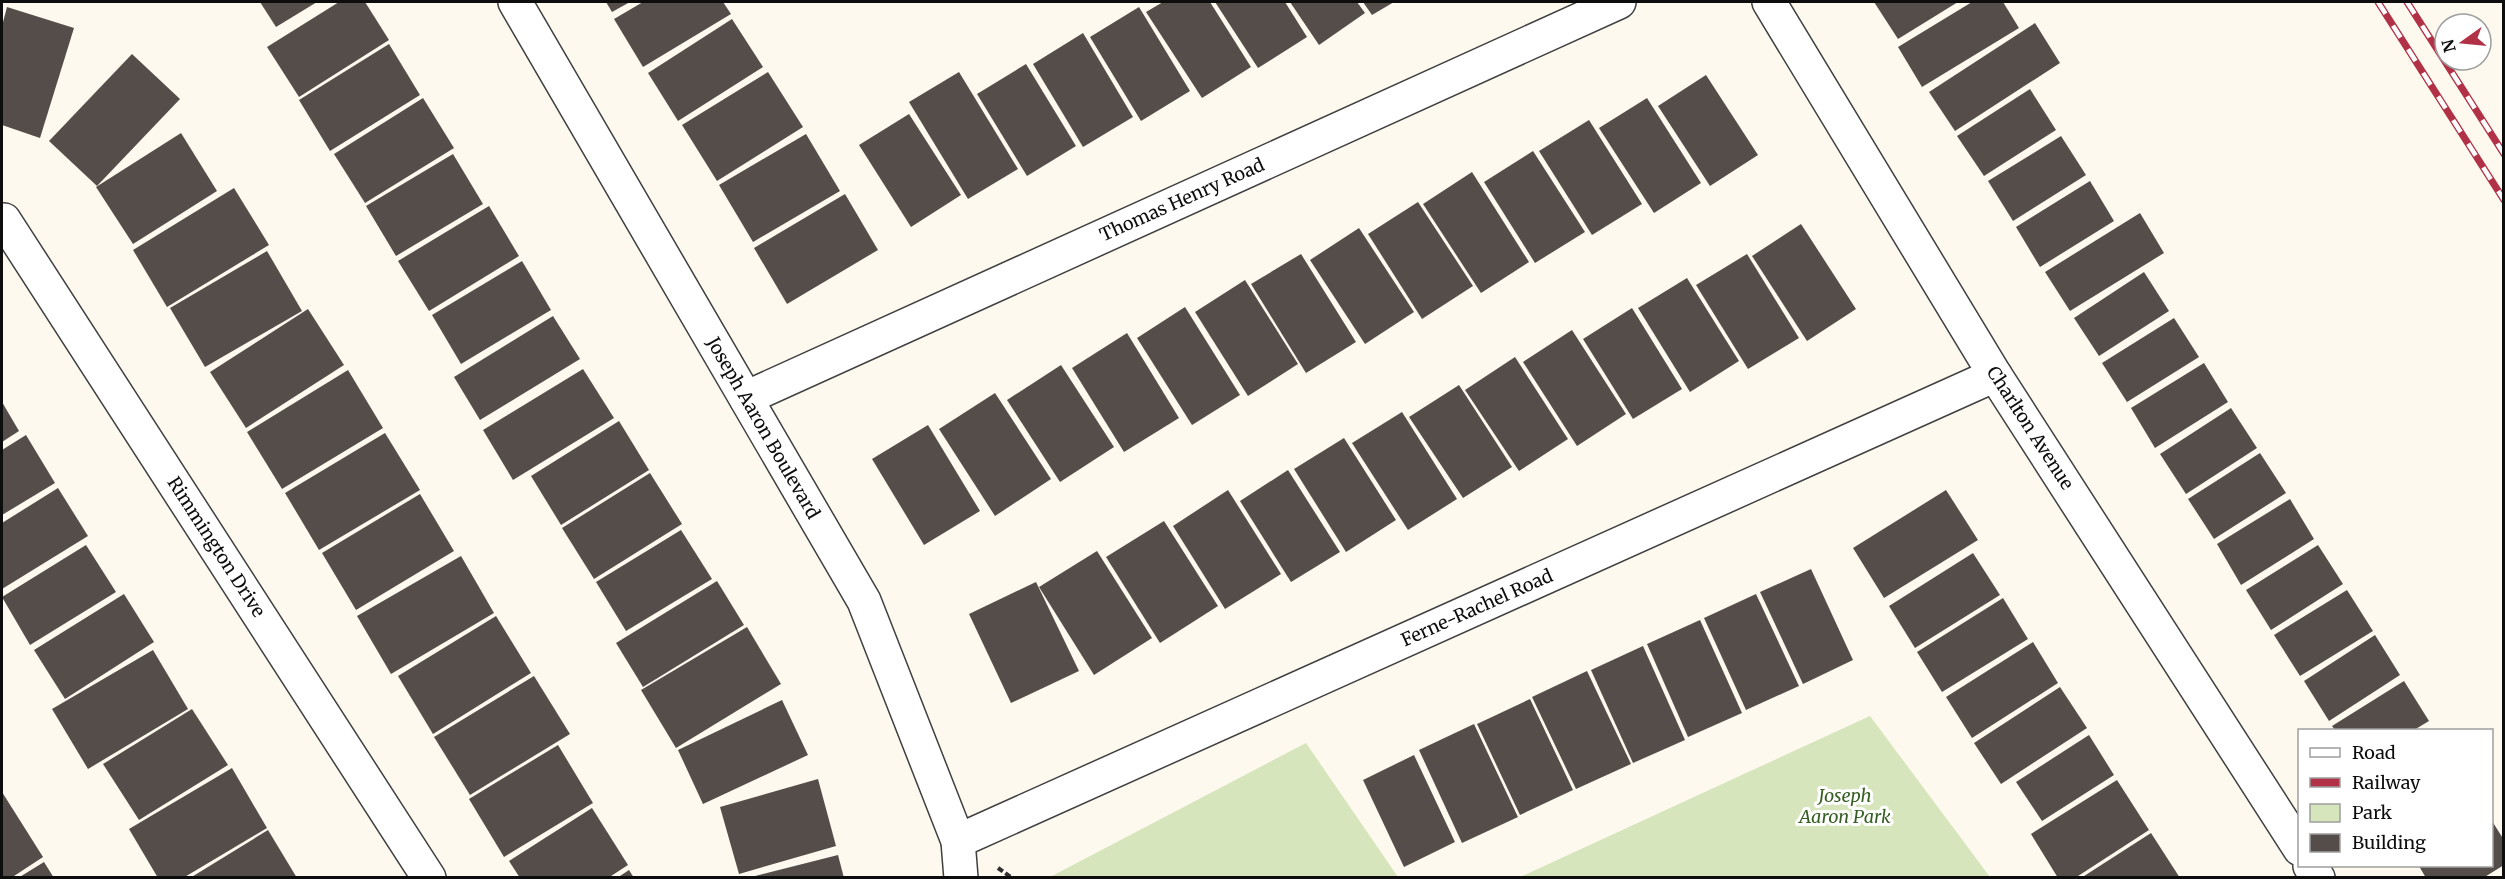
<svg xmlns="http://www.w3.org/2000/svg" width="2505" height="879" font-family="Merriweather,serif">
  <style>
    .green { fill: #d6e5bb }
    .building { fill: #544d4a }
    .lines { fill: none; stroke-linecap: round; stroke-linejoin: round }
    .minor-casing { stroke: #404040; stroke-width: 36 }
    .path { stroke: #2f2f2f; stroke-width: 4; stroke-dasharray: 6 3; stroke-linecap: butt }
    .minor { stroke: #fff; stroke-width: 33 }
    .rail-casing { stroke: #b13146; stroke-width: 7 }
    .rail { stroke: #fff; stroke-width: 4.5; stroke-dasharray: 14; stroke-linecap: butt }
    .labels { text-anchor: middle; stroke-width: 6; stroke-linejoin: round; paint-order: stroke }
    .street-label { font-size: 18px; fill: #0d0d0d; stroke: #fff }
    .park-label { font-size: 18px; font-style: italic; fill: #365f23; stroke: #fff }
  </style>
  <rect width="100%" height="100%" fill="#fef9ee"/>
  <g class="green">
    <polygon points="1870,716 1990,877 1520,877"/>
    <polygon points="1306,743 1398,877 1050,877"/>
  </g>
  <g class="building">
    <polygon points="260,2 317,2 276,27"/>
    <polygon points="339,2 365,2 389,40 299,97 267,47"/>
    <polygon points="606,2 630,2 612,12"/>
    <polygon points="643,2 723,2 731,14 643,67 614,19"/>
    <polygon points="1163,2 1210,2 1251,67 1202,98 1146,12"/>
    <polygon points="1215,2 1285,2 1307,37 1258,68"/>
    <polygon points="1290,2 1357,2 1365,13 1319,45"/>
    <polygon points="1363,2 1394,2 1372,15"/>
    <polygon points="1874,2 1958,2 1898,39"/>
    <polygon points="1972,2 2003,2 2019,28 1922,87 1898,47"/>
    <polygon points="7,7 74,28 40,138 2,125 2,26"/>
    <polygon points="1139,7 1190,91 1141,121 1090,37"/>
    <polygon points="732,19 763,67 678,121 648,73"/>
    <polygon points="2035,23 2060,63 1955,131 1929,92"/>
    <polygon points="1083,33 1133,117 1083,147 1033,64"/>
    <polygon points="389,44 420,95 330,151 299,100"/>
    <polygon points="132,54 180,99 97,186 49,141"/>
    <polygon points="1026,64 1076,146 1027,176 977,94"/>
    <polygon points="768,72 803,127 717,181 682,125"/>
    <polygon points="959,72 1018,169 968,199 909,102"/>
    <polygon points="1706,75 1758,155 1710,186 1658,106"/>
    <polygon points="2030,89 2056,130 1984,176 1957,136"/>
    <polygon points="423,98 454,148 365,203 334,154"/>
    <polygon points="1647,98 1701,183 1654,213 1599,128"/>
    <polygon points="909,114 961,195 911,227 859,145"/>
    <polygon points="1589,120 1642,204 1592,235 1539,151"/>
    <polygon points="181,133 217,191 133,244 96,187"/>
    <polygon points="806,134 840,191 753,242 719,185"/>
    <polygon points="2061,136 2086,175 2013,221 1988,181"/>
    <polygon points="1533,151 1585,232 1535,263 1484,182"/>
    <polygon points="453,154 483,204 396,256 366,206"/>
    <polygon points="1472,172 1529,262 1481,293 1423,204"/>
    <polygon points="2090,181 2114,221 2040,267 2016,227"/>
    <polygon points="234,188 269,245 167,307 133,250"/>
    <polygon points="845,194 878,250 787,304 754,248"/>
    <polygon points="1418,202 1473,286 1422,319 1368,234"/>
    <polygon points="489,206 519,256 429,311 398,261"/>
    <polygon points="2140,213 2164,253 2070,311 2045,272"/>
    <polygon points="1801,224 1856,309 1807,341 1752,256"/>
    <polygon points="1359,228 1414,312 1365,344 1310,260"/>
    <polygon points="267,251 302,311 205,367 170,308"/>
    <polygon points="1301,254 1356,342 1306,373 1251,284"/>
    <polygon points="1747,254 1799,338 1748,369 1696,285"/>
    <polygon points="522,261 551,310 461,364 432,315"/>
    <polygon points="2144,272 2169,311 2099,356 2074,318"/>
    <polygon points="1687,278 1739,361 1690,392 1638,308"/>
    <polygon points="1245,280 1298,364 1248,396 1195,312"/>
    <polygon points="1185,307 1240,395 1192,425 1137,338"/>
    <polygon points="1632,308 1682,389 1633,419 1583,339"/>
    <polygon points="308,309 344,365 246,428 210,372"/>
    <polygon points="553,316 580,359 480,420 454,377"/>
    <polygon points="2174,318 2199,357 2127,402 2102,363"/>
    <polygon points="1572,330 1626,414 1577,446 1523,362"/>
    <polygon points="1127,333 1179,418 1124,452 1072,368"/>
    <polygon points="1515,357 1568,439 1519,471 1465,390"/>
    <polygon points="2204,363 2228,402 2155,448 2131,408"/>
    <polygon points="1061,365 1114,447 1060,482 1007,400"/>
    <polygon points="583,369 614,418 513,480 483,430"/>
    <polygon points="348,370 383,428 282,489 247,432"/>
    <polygon points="1459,385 1512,467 1463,498 1409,417"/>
    <polygon points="995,393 1051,479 995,516 939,429"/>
    <polygon points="2,402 19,431 2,442"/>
    <polygon points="2231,408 2257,448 2186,494 2160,454"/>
    <polygon points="1402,412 1457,499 1408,530 1352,443"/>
    <polygon points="619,421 649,470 561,525 531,476"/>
    <polygon points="928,425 980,511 924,545 872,459"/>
    <polygon points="385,433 420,490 319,550 285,493"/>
    <polygon points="26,435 55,483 2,515 2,450"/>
    <polygon points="1344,438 1396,520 1346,552 1294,469"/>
    <polygon points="2260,453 2286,493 2214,539 2188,499"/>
    <polygon points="1288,470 1340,552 1291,582 1240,501"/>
    <polygon points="650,473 682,524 594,579 562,528"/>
    <polygon points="58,488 88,536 2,589 2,523"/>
    <polygon points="1228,490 1281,574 1225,609 1173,526"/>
    <polygon points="1946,490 1978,540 1884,598 1853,548"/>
    <polygon points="420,494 454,551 356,610 322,553"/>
    <polygon points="2290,499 2314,539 2241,585 2217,544"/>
    <polygon points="1164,521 1218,606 1160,643 1106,557"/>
    <polygon points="681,530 712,579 626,631 596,582"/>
    <polygon points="86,545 116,592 30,645 2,597"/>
    <polygon points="2318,545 2343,584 2271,630 2246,590"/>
    <polygon points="1097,551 1152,638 1094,675 1039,587"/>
    <polygon points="1973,553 2000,595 1915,648 1889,606"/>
    <polygon points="461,556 494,613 391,674 357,616"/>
    <polygon points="1811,569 1853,660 1803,684 1760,592"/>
    <polygon points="717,581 744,625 643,687 616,643"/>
    <polygon points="1036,582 1079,671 1011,703 969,614"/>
    <polygon points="2347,590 2373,631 2300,676 2274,635"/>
    <polygon points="124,594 154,642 65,699 34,650"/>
    <polygon points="1756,594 1799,686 1746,710 1704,618"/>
    <polygon points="2003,598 2028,639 1942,692 1917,652"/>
    <polygon points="496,616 531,673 433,734 398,676"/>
    <polygon points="1700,620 1742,713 1688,737 1647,644"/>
    <polygon points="747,627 781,684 676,748 641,690"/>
    <polygon points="2375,635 2400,675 2329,721 2304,681"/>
    <polygon points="2033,642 2058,683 1972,738 1946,697"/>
    <polygon points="1643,646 1685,740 1633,763 1591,670"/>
    <polygon points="153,650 188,709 88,769 52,709"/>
    <polygon points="1587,671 1631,764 1576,789 1532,697"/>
    <polygon points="534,676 570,734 470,795 434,737"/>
    <polygon points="2404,681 2429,721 2414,730 2335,730 2332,726"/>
    <polygon points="2060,687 2087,728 2001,784 1974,743"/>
    <polygon points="1530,699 1573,790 1520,815 1477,724"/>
    <polygon points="782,700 808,755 703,804 678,750"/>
    <polygon points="192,709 228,765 139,820 103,764"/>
    <polygon points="1474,724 1518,817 1462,843 1419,750"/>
    <polygon points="2089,735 2114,775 2042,821 2016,782"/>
    <polygon points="558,745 593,803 504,857 469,799"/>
    <polygon points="1414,755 1455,842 1404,867 1363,780"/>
    <polygon points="232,768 267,828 183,878 158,878 129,829"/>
    <polygon points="818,779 836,846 739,874 720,807"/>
    <polygon points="2117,780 2149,830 2075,878 2058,878 2031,834"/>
    <polygon points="2,792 43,857 11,878 2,878"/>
    <polygon points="592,808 628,865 608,878 520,878 509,861"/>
    <polygon points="2492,821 2504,840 2504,865 2483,878 2426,878 2419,866 2492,866"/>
    <polygon points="268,830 297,878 190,878"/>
    <polygon points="2151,833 2180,878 2081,878"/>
    <polygon points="838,855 844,878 752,878 751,877"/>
    <polygon points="44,862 54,878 18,878"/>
    <polygon points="629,870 634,878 617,878"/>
  </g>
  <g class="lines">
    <g class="minor-casing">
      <g id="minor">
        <polyline points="515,2 864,601 958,841 961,878"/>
        <polyline points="1769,2 1995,375 2300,849"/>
        <polyline points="2,221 4,220 429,878"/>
        <polyline points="746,398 1619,2"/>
        <polyline points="958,841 1995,375"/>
        <polyline points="2310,866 2318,878"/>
      </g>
    </g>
    <polyline class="path" points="998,868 1012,878"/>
    <use href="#minor" class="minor"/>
    <g class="rail-casing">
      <g id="rail">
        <polyline points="2378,2 2504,200"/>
        <polyline points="2407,2 2504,154"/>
      </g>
    </g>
    <use href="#rail" class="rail"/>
  </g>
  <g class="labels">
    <g class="street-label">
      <text transform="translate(1182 200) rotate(-24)" y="6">Thomas Henry Road</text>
      <text transform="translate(763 428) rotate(60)" y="6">Joseph Aaron Boulevard</text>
      <text transform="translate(2030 428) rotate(57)" y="6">Charlton Avenue</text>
      <text transform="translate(216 547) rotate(57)" y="6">Rimmington Drive</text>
      <text transform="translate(1477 608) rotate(-24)" y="6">Ferne-Rachel Road</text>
    </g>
    <g class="park-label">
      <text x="1845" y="802">Joseph<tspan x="1845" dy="21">Aaron Park</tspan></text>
    </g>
  </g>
  <rect width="2505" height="879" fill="none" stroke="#0d0d0d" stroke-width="6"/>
  <rect x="2298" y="729" width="195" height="138" fill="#ffffff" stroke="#9e9e9e" stroke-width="1.5"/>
  <rect x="2310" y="748" width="30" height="9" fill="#ffffff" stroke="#9e9e9e" stroke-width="1.5"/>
  <text x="2352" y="759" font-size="18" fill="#0d0d0d">Road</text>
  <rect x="2310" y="778" width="30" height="9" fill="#b13146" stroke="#9e9e9e" stroke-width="1.5"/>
  <text x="2352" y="789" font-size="18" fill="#0d0d0d">Railway</text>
  <rect x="2310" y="804" width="30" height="18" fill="#d6e5bb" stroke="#9e9e9e" stroke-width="1.5"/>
  <text x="2352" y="819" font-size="18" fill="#0d0d0d">Park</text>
  <rect x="2310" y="834" width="30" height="18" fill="#544d4a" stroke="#9e9e9e" stroke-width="1.5"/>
  <text x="2352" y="849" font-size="18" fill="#0d0d0d">Building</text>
  <g transform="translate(2463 42) rotate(255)"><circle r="28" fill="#ffffff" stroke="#9e9e9e" stroke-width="1.5"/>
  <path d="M0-4.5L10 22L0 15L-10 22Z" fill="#b13146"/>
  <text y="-9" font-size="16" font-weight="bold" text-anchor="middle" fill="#0d0d0d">N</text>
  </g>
</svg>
